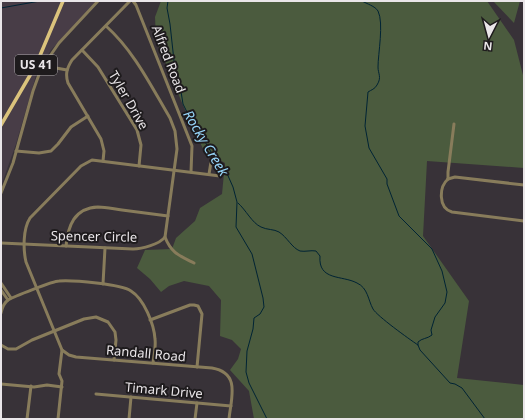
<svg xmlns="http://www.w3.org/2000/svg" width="525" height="420" font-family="'Noto Sans',sans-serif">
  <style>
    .built { fill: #483d47 }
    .green { fill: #4b5b3e }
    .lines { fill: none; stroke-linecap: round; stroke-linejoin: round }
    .stream { stroke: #002334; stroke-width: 1 }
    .minor { stroke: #887c5b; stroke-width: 3 }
    .major { stroke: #dbc37c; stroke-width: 3.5 }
    .labels { text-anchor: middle; stroke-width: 4; stroke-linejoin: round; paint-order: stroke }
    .shield { fill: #1e1b1d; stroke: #ada9ac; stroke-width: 1 }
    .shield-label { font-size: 12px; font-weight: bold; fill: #eae6e9 }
    .street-label { font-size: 13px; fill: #eae6e9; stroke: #1e1b1d }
    .water-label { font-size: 14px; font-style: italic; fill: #96d5f9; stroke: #1e1b1d }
  </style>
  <rect width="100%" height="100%" fill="#383238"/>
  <polygon class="built" points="1,1 96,1 51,50 37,72 16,144 1,186"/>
  <g class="green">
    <polygon points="161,1 487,1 514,40 524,79 524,168 427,161 423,236 469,301 457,378 524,385 524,419 254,419 249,391 230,370 238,359 241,349 232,340 220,336 221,300 209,286 184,281 169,286 161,292 150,279 137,268 145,250 172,249 176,238 195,221 200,208 222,194 225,163 204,151 182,103 156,39 155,17"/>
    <polygon points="493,1 520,1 514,23"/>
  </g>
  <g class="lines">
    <g class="stream">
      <polyline points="168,1 167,8 170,24 175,70 179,79 183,104 193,124 207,145 211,152 225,169 233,187 237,202 236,227 252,254 263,298 264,307 260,314 254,318 253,329 247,351 246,372 249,383 267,419"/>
      <path d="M362 1C367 4 375 6 378 11 384 23 378 54 378 67 378 74 382 77 377 85 375 89 371 90 368 92L365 126 369 148 387 179V184L399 216 432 249 442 271 447 292 445 303 435 317 431 330 432 335C427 339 422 338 418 342V345"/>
      <polyline points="1,8 40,1"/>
      <path d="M238 203C246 210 252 223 261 227 267 230 274 229 279 232 287 237 292 248 300 251 305 252 311 250 316 251L320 256C318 281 342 275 357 283 368 288 368 300 373 309 377 316 409 339 418 345L420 350 450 383 455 384 462 388 485 419"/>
    </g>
    <g class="minor">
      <polyline points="133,1 136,5 192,146 191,172"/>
      <polyline points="82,50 98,67 137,130 141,145 139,166"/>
      <polyline points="45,61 56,68 67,70"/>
      <polyline points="16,151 39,153 51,151 58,144 71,127 88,116"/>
      <path d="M103 161 104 151 101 139 68 83C65 74 67 68 72 60L130 1"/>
      <polyline points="209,174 211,162"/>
      <path d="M448 179C439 187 438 208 452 212L524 221"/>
      <polyline points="448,179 455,177 524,185"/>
      <polyline points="448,179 448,172 454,124"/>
      <polyline points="1,193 13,163 33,91 41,69 59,43 98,1"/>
      <path d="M165 237C171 253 180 256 194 263"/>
      <path d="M1 243 133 249C142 249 160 244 165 237L177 149 175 131 170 118C151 86 134 51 106 26"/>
      <path d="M66 246C68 226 74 208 98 207 106 207 114 209 122 210 138 212 153 214 168 216"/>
      <polyline points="1,283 11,298"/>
      <polyline points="103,284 105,248"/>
      <polyline points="1,290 8,300"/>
      <path d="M1 313C2 308 4 303 8 300 13 297 53 281 59 281 73 280 121 284 131 291 144 299 154 324 155 339 156 347 154 356 153 363"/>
      <polyline points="150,320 190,305 194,305 198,306 202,314 197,367"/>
      <polyline points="1,345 8,349 16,349 32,340 84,319 96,317 108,322 115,332 116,340 114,360"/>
      <path d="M62 350 69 355 76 357 212 368C241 373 231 398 229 419"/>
      <polyline points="1,384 34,387 47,385 62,387"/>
      <polyline points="96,394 231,406"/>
      <polyline points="27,419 31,386"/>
      <path d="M58 419 62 381 59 374 62 350 26 262C23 249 23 229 30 218L81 166 92 160 220 176"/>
      <polyline points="129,419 131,397"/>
      <polyline points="195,419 197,403"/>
    </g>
    <polyline class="major" points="1,125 36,65 63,1"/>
  </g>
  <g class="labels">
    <rect class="shield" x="15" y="55" width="42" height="20" rx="3"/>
    <g class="shield-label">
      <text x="36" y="69">US 41</text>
    </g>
    <g class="street-label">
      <text transform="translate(169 59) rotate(69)" y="5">Alfred Road</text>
      <text transform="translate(129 100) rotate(60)" y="5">Tyler Drive</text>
      <text transform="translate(94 236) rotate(1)" y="5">Spencer Circle</text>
      <text transform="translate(146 353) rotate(5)" y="5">Randall Road</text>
      <text transform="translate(164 390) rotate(5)" y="5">Timark Drive</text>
    </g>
    <g class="water-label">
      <text transform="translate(206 143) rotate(59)" y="5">Rocky Creek</text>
    </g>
  </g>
  <rect width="525" height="420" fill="none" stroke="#eae6e9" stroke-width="4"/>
  <g transform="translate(489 36) rotate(186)" stroke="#1e1b1d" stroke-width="3" paint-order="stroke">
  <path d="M0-3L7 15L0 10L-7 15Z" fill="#eae6e9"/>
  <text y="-6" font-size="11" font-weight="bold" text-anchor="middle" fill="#eae6e9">N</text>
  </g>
</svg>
